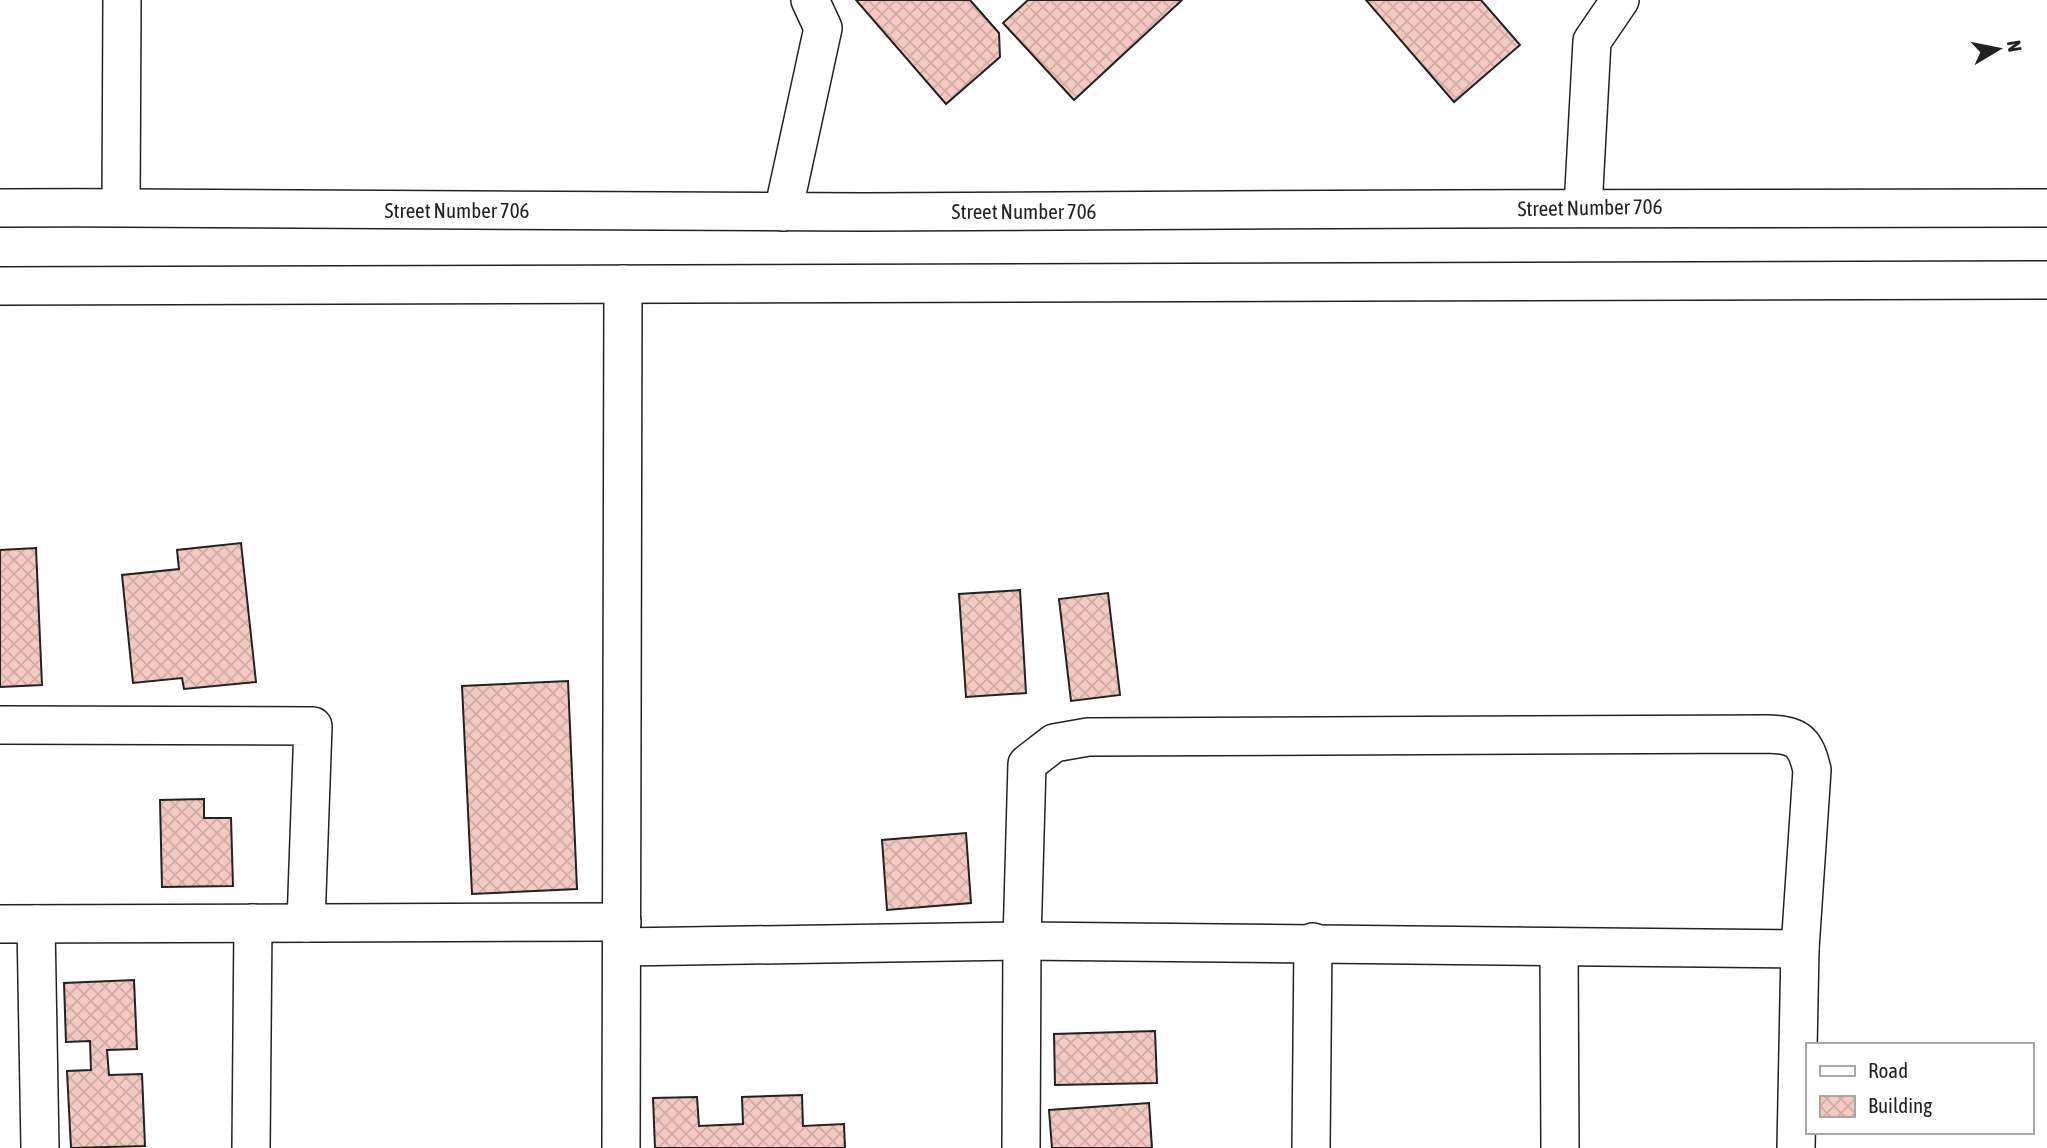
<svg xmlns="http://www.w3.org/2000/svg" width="2047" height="1148" font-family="'Asap Condensed',sans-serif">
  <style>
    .building { fill: url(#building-cross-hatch); stroke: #222; stroke-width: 2 }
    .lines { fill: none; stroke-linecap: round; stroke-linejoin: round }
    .minor-casing { stroke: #222; stroke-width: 40 }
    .minor { stroke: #fff; stroke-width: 37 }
    .labels { text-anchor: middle; stroke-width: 5; stroke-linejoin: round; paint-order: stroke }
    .street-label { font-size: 21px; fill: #222; stroke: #fff }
  </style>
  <defs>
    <pattern id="building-cross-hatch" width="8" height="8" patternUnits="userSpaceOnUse" patternTransform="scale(1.75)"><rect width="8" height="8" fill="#f3c9c0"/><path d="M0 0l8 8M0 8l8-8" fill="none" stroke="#d0aca5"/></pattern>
  </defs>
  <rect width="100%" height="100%" fill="#fff"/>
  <g class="building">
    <polygon points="856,0 970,0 999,33 1000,57 946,104"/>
    <polygon points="1028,0 1182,0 1074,100 1003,23"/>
    <polygon points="1366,0 1481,0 1520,45 1454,102"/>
    <polygon points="241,543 256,682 184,689 182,678 133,683 122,575 179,569 177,550"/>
    <polygon points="36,548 42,685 0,687 0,550"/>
    <polygon points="1020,590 1026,693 966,697 959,594"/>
    <polygon points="1108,593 1120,695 1071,701 1059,599"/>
    <polygon points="568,681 577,889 472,894 462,686"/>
    <polygon points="204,799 204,818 231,818 233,886 162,887 160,800"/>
    <polygon points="966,833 971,903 887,910 882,840"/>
    <polygon points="134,980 137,1049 107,1050 109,1075 142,1074 145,1146 71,1148 67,1071 91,1070 90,1041 66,1042 64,983"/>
    <polygon points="1155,1031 1157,1083 1055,1085 1054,1034"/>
    <polygon points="802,1095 803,1126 844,1124 845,1148 655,1148 653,1098 697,1097 699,1126 743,1124 742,1097"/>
    <polygon points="1149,1103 1152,1148 1052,1148 1049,1110"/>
  </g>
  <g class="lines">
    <g class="minor-casing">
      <g id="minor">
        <polyline points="121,207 122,0"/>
        <path d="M0 208C288 207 576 212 864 212 1258 211 1653 206 2047 208"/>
        <polyline points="1583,208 1592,41 1620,0"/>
        <polyline points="783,212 823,28 810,0"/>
        <polyline points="0,286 2047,280"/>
        <polyline points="0,725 313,726 306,923"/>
        <polyline points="0,924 622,922"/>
        <polyline points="36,924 40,1148"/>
        <polyline points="622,947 1022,941 1800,949"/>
        <polyline points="1559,947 1560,1148"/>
        <polyline points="251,1148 253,923"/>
        <polyline points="621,1148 623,284"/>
        <path d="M1021 1148 1022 941 1027 764 1054 743 1088 737 1767 734C1797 735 1805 740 1812 770L1800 949 1796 1148"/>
        <polyline points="1311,1148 1313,942"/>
      </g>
    </g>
    <use href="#minor" class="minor"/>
  </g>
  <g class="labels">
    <g class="street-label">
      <text transform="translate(1590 208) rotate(-1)" y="7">Street Number 706</text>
      <text x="457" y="218">Street Number 706</text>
      <text x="1024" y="219">Street Number 706</text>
    </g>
  </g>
  <rect x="1806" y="1043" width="228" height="91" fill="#ffffff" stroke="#a7a7a7" stroke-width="2"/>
  <rect x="1820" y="1066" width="35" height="10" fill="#ffffff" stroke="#a7a7a7" stroke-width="2"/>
  <text x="1868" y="1078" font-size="21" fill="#222222">Road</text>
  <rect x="1820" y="1096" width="35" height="21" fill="url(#building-cross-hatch)" stroke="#a7a7a7" stroke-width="2"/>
  <text x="1868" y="1113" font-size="21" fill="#222222">Building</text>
  <g transform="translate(1998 49) rotate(80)" stroke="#ffffff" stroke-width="5" paint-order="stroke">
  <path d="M0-5L12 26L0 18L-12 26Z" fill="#222222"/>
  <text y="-10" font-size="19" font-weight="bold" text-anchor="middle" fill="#222222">N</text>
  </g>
</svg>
